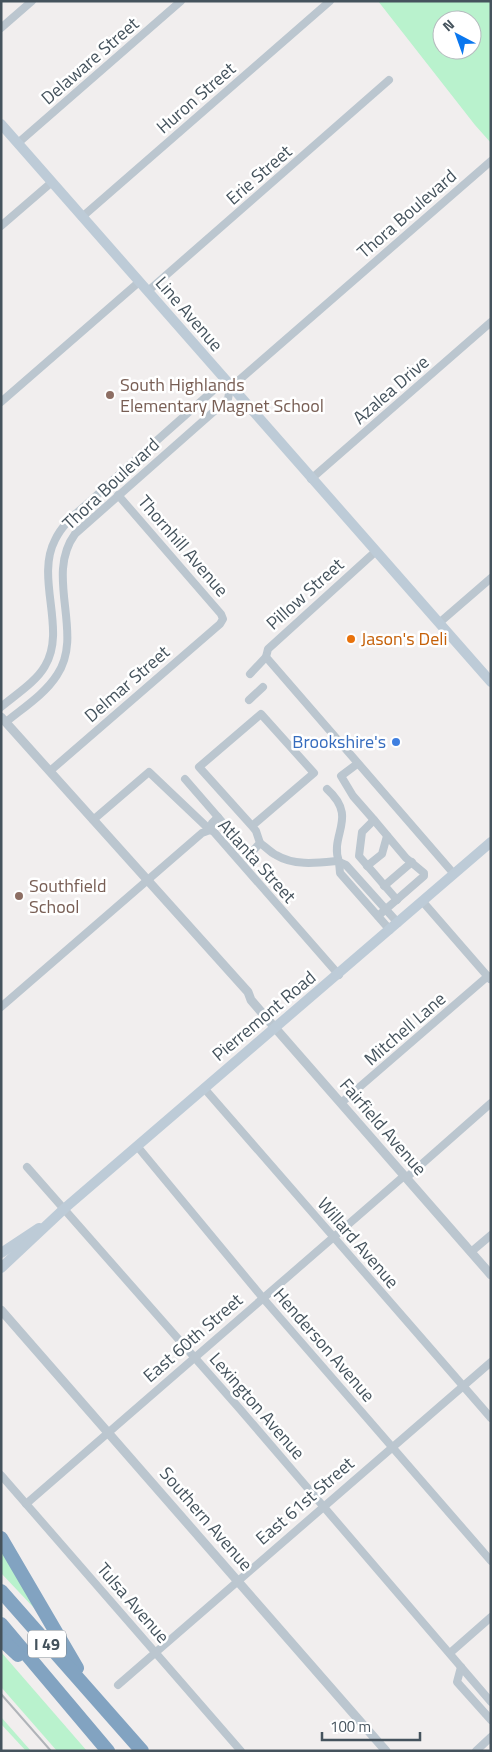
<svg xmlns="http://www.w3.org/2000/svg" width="492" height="1752" font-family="'Titillium Web',sans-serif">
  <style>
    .green { fill: #b9f2cd; fill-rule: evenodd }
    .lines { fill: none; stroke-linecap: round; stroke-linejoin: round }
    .minor { stroke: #bbc6cf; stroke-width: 8 }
    .tertiary { stroke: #bbc6cf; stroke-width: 9 }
    .secondary { stroke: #bdcbd7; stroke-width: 10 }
    .motorway { stroke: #82a3c1; stroke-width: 14 }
    .rail { stroke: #b0b4b9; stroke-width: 2 }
    .education-dot { fill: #8d6e63; stroke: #fff; stroke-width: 2 }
    .food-dot { fill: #e8710a; stroke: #fff; stroke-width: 2 }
    .shop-dot { fill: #3f7fe0; stroke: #fff; stroke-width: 2 }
    .labels { text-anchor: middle; stroke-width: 5; stroke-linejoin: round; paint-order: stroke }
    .shield { fill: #fff; stroke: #7d878e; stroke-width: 1 }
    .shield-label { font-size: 16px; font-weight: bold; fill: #45535d }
    .street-label { font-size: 18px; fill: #45535d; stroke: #fff }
    .education-label { font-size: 18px; fill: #785e54; stroke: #fff; text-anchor: start }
    .food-label { font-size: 18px; fill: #c56008; stroke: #fff; text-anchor: start }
    .shop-label { font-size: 18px; fill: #366cbe; stroke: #fff; text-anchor: end }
  </style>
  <rect width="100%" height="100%" fill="#f1eeee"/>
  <g class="green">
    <path d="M378 1H491V143L475 125ZM442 20H472V50H442Z"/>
    <polygon points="1,1545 35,1609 1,1573"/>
    <polygon points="1,1652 87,1751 57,1751 1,1687"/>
    <polygon points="1,1717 31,1751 26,1751 1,1724"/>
  </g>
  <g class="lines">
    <g class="minor">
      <polyline points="1,28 32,1"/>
      <polyline points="18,143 181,1"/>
      <polyline points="82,217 330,1"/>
      <polyline points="1,226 52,182"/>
      <polyline points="148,291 389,80"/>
      <polyline points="1,402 139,282"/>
      <polyline points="311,479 491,322"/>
      <polyline points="375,552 268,649 266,657 454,874"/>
      <polyline points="439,623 491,578"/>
      <polyline points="250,674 266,657"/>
      <polyline points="249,700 263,687"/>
      <path d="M1 707C15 695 36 682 45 666 67 630 35 578 55 540 63 522 82 509 96 496 135 459 177 423 217 387L230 388"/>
      <path d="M6 722C23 708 45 694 57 675 85 634 44 576 75 534L228 399 230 388 491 161"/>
      <polyline points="357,764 341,776 353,796 374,820 406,858 424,873 424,876 378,916"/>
      <polyline points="50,771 220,624 223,619 221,614 118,495"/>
      <polyline points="185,779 250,854 260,843 256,831 252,826 199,767 261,714 314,773 252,826"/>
      <path d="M327 789C359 818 329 834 339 862"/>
      <polyline points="93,820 149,772 210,830 214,832 339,975"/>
      <polyline points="374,820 362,832 359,856 397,900"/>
      <path d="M260 843C266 847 270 852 276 855 294 866 317 863 337 861"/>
      <polyline points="367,866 382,854 387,836"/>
      <polyline points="384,886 412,862"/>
      <polyline points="423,902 490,979"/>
      <polyline points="390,930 340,873 339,862 346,865 398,923"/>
      <polyline points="1,1007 202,833 210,830 212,823 218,817"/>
      <polyline points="204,1088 491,1418"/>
      <polyline points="341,1103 488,976"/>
      <polyline points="137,1146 262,1297 491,1561"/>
      <polyline points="27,1167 239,1408 491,1702"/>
      <polyline points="406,1178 491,1103"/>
      <polyline points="471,1252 491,1235"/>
      <polyline points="1,1475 241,1751"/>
      <polyline points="26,1504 404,1176"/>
      <polyline points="450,1653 491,1617"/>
      <polyline points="461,1667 457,1682 491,1720"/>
      <polyline points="118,1685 491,1362"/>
      <polyline points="476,1751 491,1737"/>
    </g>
    <g class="tertiary">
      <polyline points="1,717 248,992 251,1000 263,1014 491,1275"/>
      <polyline points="1,1310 386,1751"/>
    </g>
    <g class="secondary">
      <polyline points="1,124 491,682"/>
      <polyline points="1,1253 39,1228"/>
      <polyline points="1,1268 65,1208 491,842"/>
    </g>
    <g class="motorway">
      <polyline points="1,1538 77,1668"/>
      <polyline points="1,1591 142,1751"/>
      <polyline points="1,1624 108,1751"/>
      <polyline points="1,1639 18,1655"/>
    </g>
    <polyline class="rail" points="1,1694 51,1751"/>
  </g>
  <g class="education-dot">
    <circle cx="110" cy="395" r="5"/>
    <circle cx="19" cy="896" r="5"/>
  </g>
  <circle class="food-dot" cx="351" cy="639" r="5"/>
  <circle class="shop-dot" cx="396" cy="742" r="5"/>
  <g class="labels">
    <rect class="shield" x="28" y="1630.5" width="38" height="27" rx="4"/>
    <g class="shield-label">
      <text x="47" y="1650">I 49</text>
    </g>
    <g class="street-label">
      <text transform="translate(90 61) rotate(-41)" y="6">Delaware Street</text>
      <text transform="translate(196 98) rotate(-41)" y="6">Huron Street</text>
      <text transform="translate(259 175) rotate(-41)" y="6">Erie Street</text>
      <text transform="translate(407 214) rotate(-41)" y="6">Thora Boulevard</text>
      <text transform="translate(189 314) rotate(49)" y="6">Line Avenue</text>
      <text transform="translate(391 390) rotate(-41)" y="6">Azalea Drive</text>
      <text transform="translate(111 484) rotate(-43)" y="6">Thora Boulevard</text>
      <text transform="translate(183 546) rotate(49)" y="6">Thornhill Avenue</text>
      <text transform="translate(305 594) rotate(-42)" y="6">Pillow Street</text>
      <text transform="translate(127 684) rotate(-41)" y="6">Delmar Street</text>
      <text transform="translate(257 861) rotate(48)" y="6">Atlanta Street</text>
      <text transform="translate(264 1016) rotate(-40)" y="6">Pierremont Road</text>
      <text transform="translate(405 1029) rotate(-41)" y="6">Mitchell Lane</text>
      <text transform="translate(383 1127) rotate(49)" y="6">Fairfield Avenue</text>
      <text transform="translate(358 1243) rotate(49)" y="6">Willard Avenue</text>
      <text transform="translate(193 1338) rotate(-41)" y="6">East 60th Street</text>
      <text transform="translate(324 1345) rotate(49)" y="6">Henderson Avenue</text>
      <text transform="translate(257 1406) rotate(49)" y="6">Lexington Avenue</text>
      <text transform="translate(305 1501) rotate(-41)" y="6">East 61st Street</text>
      <text transform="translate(206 1519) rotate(49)" y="6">Southern Avenue</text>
      <text transform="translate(133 1603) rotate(49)" y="6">Tulsa Avenue</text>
    </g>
    <g class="education-label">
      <text x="120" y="391">South Highlands<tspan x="120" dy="21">Elementary Magnet School</tspan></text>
      <text x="29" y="892">Southfield<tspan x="29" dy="21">School</tspan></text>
    </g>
    <g class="food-label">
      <text x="361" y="645">Jason's Deli</text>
    </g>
    <g class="shop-label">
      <text x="386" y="748">Brookshire's</text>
    </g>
  </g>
  <rect width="492" height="1752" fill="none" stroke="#45535d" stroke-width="5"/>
  <g transform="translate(457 35) rotate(319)"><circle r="24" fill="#ffffff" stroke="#b5babe"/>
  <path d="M0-4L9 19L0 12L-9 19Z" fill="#0a77ef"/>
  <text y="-8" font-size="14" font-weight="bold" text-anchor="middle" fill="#45535d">N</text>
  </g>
  <path d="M322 1732v8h98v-8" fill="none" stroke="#45535d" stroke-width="2.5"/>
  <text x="330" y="1732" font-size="15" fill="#45535d" stroke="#ffffff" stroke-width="4" paint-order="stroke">100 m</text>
</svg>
